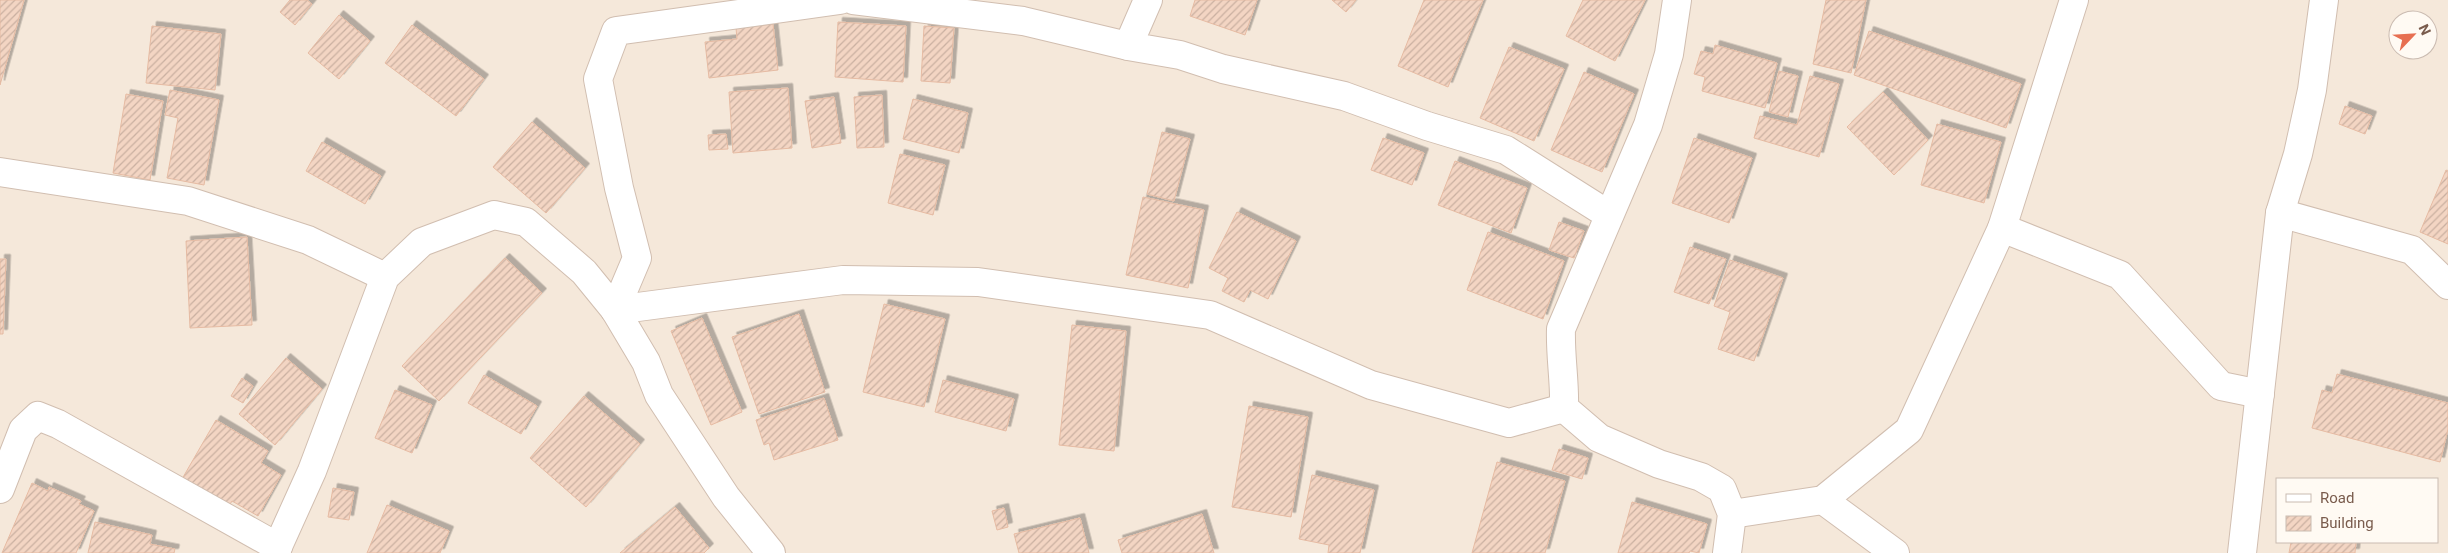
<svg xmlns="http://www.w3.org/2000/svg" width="2448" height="553" font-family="Roboto,sans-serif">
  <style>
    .residential { fill: #f5e8da; fill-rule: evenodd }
    .building { fill: url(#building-hatch); stroke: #e6bba3; filter: url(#shadow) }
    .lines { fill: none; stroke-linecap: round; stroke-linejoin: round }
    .street-casing { stroke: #d1beb0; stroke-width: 30 }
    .street { stroke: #fff; stroke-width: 28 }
  </style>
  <defs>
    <pattern id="building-hatch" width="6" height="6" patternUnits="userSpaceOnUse" patternTransform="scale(1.25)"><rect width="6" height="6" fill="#f3d5c3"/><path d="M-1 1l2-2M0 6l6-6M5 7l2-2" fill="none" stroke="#cab0a1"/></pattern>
    <filter id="shadow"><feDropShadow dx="4.5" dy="-4.5" stdDeviation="0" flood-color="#0004"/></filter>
  </defs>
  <rect width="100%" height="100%" fill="#fdf6ec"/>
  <path class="residential" d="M0 0H2448V553H0ZM2398 20H2428V50H2398ZM2277 479H2437V542H2277Z"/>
  <g class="building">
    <polygon points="0,0 24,0 0,85"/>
    <polygon points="290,0 307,0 312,4 295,25 280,12"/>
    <polygon points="1195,0 1257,0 1245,35 1190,16"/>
    <polygon points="1332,0 1356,0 1346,12"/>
    <polygon points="1424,0 1483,0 1448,87 1398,66"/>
    <polygon points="1583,0 1645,0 1615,61 1566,36"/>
    <polygon points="1826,0 1866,0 1851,73 1813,64"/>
    <polygon points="339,15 370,41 339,79 308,53"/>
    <polygon points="838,22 906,26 903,82 835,77"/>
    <polygon points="773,24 778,70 709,78 705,42 737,39 736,28"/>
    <polygon points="412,25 484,79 456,116 385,63"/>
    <polygon points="152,26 221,34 215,90 146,83"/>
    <polygon points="924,26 954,28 950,83 921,81"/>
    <polygon points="1869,31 2021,84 2006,128 1854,75"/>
    <polygon points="1715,45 1777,63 1765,108 1702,91 1705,77 1694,74 1701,51 1713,54"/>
    <polygon points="1509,47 1564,69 1534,141 1480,118"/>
    <polygon points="1779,71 1798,76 1788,117 1769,112"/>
    <polygon points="1584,72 1634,94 1602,172 1551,150"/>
    <polygon points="1810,76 1839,84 1819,157 1754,138 1760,116 1797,125"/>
    <polygon points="788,88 792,148 733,153 729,92"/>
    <polygon points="170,90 219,100 204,185 167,178 178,118 165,115"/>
    <polygon points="1883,92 1928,140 1894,175 1847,127"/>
    <polygon points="126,94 163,101 150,180 113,173"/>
    <polygon points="882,95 884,147 857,148 854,97"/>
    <polygon points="834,97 841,143 812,148 805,101"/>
    <polygon points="913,99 968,113 959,153 903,139"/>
    <polygon points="2345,106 2372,116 2365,134 2339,124"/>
    <polygon points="532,122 585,168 546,213 493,167"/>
    <polygon points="1937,124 2001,142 1984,203 1921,185"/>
    <polygon points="1162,132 1190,139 1174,201 1147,194"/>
    <polygon points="726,134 728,149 709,150 708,135"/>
    <polygon points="1383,138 1424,153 1412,185 1371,170"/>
    <polygon points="1694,138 1752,158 1729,223 1672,203"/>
    <polygon points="322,142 381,176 365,204 306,171"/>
    <polygon points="900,154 945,165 933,215 888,203"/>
    <polygon points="1455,161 1527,188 1511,233 1438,205"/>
    <polygon points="2446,170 2448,171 2448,244 2420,232"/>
    <polygon points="1143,197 1204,210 1188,288 1126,275"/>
    <polygon points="1237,212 1296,241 1268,299 1250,290 1244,302 1222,291 1228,278 1209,268"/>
    <polygon points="1559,222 1584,231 1574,258 1549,250"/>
    <polygon points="1488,232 1564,261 1543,319 1467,290"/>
    <polygon points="247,237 252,325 190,328 186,241"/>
    <polygon points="1690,247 1726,259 1709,304 1674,292"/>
    <polygon points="505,258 542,293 439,401 402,366"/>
    <polygon points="0,259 6,259 3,334 0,334"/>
    <polygon points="1730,260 1783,278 1754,361 1718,349 1730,312 1714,306"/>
    <polygon points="884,304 945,319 924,407 863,392"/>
    <polygon points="799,314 825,392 759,414 732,337"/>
    <polygon points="702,318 742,412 711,425 671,331"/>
    <polygon points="1072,325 1126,331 1114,451 1059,445"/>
    <polygon points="286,358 322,389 275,445 239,414"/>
    <polygon points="2337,374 2448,403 2448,429 2440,462 2312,428 2322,390 2332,393"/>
    <polygon points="484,375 537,406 521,434 468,403"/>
    <polygon points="242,378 253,386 243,403 231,396"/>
    <polygon points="943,380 1014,399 1006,431 935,412"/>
    <polygon points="395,390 432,405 412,453 375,438"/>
    <polygon points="584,396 640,444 586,507 530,458"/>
    <polygon points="824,398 838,440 774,460 769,443 764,445 756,420"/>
    <polygon points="1249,406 1308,417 1291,517 1232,507"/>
    <polygon points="216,420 268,451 261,463 281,475 258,516 232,501 229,506 182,479"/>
    <polygon points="1559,449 1588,458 1582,479 1552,470"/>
    <polygon points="1497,462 1565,481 1545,553 1472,553"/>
    <polygon points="1312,475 1374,490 1360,553 1328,553 1329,545 1299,539"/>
    <polygon points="32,483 48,491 49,487 81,501 79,504 94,511 76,553 2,553"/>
    <polygon points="333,488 354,492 349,520 328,517"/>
    <polygon points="1632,502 1707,524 1699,553 1690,551 1689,553 1618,553"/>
    <polygon points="387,505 449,531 440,553 367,553"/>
    <polygon points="675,507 709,548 704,553 620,553"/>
    <polygon points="1004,508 1008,527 997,530 992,511"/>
    <polygon points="1202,514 1214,553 1122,553 1118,540"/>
    <polygon points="1080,518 1089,553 1019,553 1014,534"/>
    <polygon points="95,522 152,535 150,544 175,549 174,553 88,553"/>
    <polygon points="2291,542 2356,542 2355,553 2289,553"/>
  </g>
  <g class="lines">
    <g class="street-casing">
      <g id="street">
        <polyline points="853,0 1023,21 1128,46"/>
        <polyline points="1148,0 1128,46 1180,55 1223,69 1344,96 1427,126 1506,150 1609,215"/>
        <path d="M1677 0 1669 54 1648 125 1561 329C1560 356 1565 381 1564 408L1599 438 1659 464 1701 477 1722 489 1732 514 1727 553"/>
        <polyline points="0,172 188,201 308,240 385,277"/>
        <polyline points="2280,213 2412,250 2448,285"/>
        <polyline points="2002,228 2074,0"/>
        <polyline points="615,310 843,280 978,282 1210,315 1371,385 1509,423 1564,408"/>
        <polyline points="615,310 637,258 619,188 598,79 616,31 840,0"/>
        <polyline points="0,489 23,430 38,416 58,424 278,547"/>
        <polyline points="1823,500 1895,553"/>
        <polyline points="1732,514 1823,500 1909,430 2002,228 2120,275 2221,386 2260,394"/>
        <polyline points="275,553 312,471 385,277 422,242 494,215 526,222 584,272 615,310 646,362 659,395 726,497 771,553"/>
        <polyline points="2242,553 2280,213 2298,154 2312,90 2324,0"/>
      </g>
    </g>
    <use href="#street" class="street"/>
  </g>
  <rect x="2276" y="478" width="162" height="65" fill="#fffaf3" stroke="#cabbb1"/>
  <rect x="2286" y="494" width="25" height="8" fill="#ffffff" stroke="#cabbb1"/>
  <text x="2320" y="503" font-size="15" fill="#7a5c4d">Road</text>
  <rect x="2286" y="516" width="25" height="15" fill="url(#building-hatch)" stroke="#cabbb1"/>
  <text x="2320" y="528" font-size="15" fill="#7a5c4d">Building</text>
  <g transform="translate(2413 35) rotate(65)"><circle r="24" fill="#fffaf3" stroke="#cabbb1"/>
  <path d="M0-4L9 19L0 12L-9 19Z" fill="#e76f51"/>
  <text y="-8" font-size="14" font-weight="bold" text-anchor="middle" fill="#7a5c4d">N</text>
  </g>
</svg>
